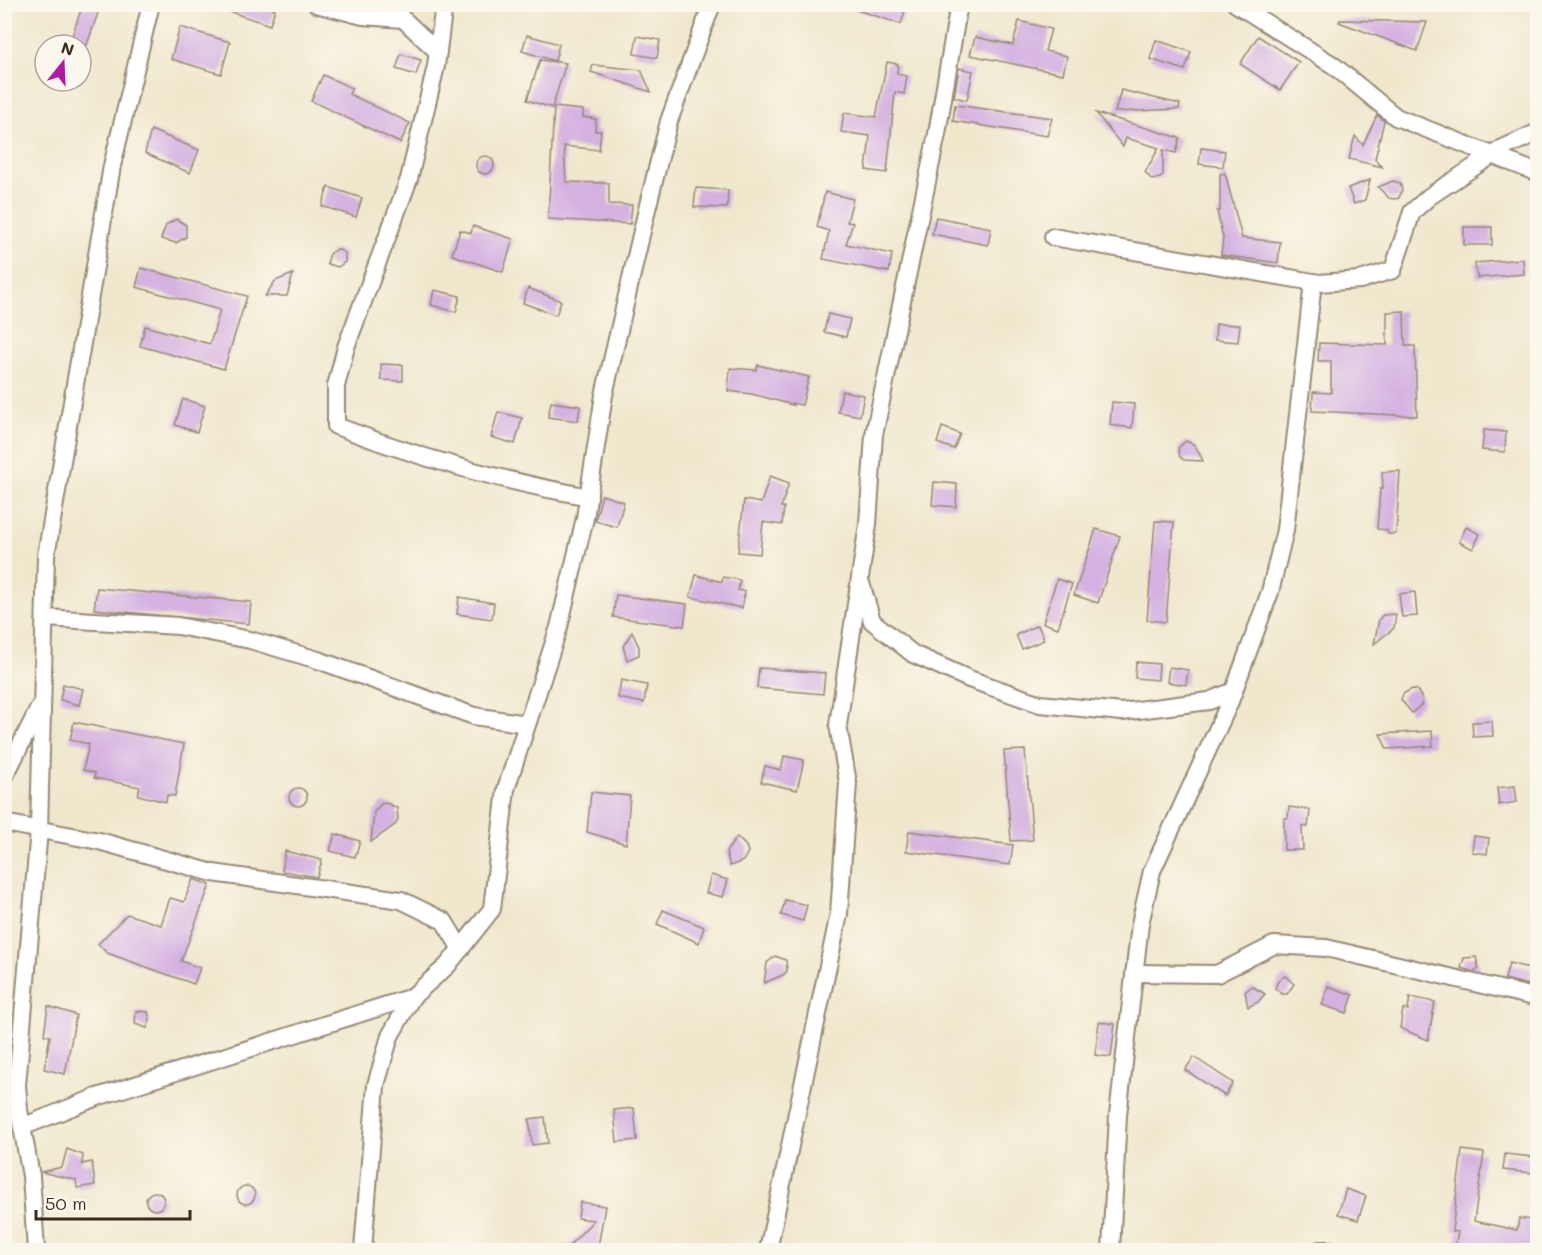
<svg xmlns="http://www.w3.org/2000/svg" width="1542" height="1255" font-family="Mali,sans-serif">
  <style>
    .building { fill: #d4b1e1 }
    .lines { fill: none; stroke-linecap: round; stroke-linejoin: round }
    .street-casing { stroke: #968976; stroke-width: 20 }
    .street { stroke: #fff; stroke-width: 16 }
  </style>
  <rect width="100%" height="100%" fill="#fbf7ec"/>
  <filter id="ink" filterUnits="userSpaceOnUse"><feTurbulence type="fractalNoise" baseFrequency=".0167" numOctaves="2"/><feDisplacementMap in="SourceGraphic" scale="12" xChannelSelector="R" yChannelSelector="G"/><feConvolveMatrix kernelMatrix="1 2 1 2 8 2 1 2 1" color-interpolation-filters="sRGB"/></filter>
  <filter id="wash" filterUnits="userSpaceOnUse"><feTurbulence type="fractalNoise" baseFrequency=".008" numOctaves="4" result="noise"/><feDisplacementMap in="SourceGraphic" scale="24" xChannelSelector="R" yChannelSelector="G"/><feGaussianBlur stdDeviation="1.35" result="paint"/><feColorMatrix in="noise" values="0 0 0 0 0 0 0 0 0 0 0 0 0 0 0 0 0 1.4 0 .05"/><feComposite in="paint" operator="in"/></filter>
  <g filter="url(#wash)">
    <rect width="100%" height="100%" fill="#f0e8cd"/>
    <g id="blocks">
      <g class="building">
        <polygon points="83,4 101,4 87,45 69,45"/>
        <polygon points="219,4 260,4 275,9 270,25 218,8"/>
        <polygon points="850,4 907,4 901,24 850,8"/>
        <polygon points="1340,20 1427,22 1417,51 1339,22"/>
        <polygon points="1019,21 1051,29 1045,51 1067,56 1063,74 970,55 975,37 1013,45"/>
        <polygon points="180,27 230,42 221,74 171,59"/>
        <polygon points="527,35 559,44 555,61 522,51"/>
        <polygon points="637,36 660,40 657,58 634,54"/>
        <polygon points="1258,36 1299,62 1280,90 1240,64"/>
        <polygon points="1156,40 1191,52 1185,70 1150,59"/>
        <polygon points="401,54 421,60 416,75 396,69"/>
        <polygon points="540,60 566,63 552,108 527,100"/>
        <polygon points="887,62 898,64 897,74 907,76 904,94 895,92 887,173 866,170 870,136 841,132 844,113 876,117"/>
        <polygon points="593,65 641,70 651,92 591,72"/>
        <polygon points="959,68 973,71 967,100 954,97"/>
        <polygon points="323,75 352,88 349,94 410,123 400,143 311,101"/>
        <polygon points="1121,90 1180,104 1179,109 1115,112"/>
        <polygon points="955,105 1052,118 1047,136 953,121"/>
        <polygon points="554,107 583,110 583,117 596,119 595,131 601,131 599,150 564,146 566,182 609,183 609,204 632,205 630,224 548,219"/>
        <polygon points="1096,113 1180,138 1176,153 1163,150 1163,175 1160,178 1152,180 1145,172 1159,148 1126,138 1123,147"/>
        <polygon points="1377,115 1384,121 1375,159 1382,167 1349,159 1355,136 1363,145"/>
        <polygon points="151,130 199,150 190,173 145,153"/>
        <polygon points="1201,148 1225,151 1223,167 1199,164"/>
        <circle cx="485" cy="165" r="9"/>
        <polygon points="1225,173 1242,238 1280,242 1278,263 1221,255 1223,238 1217,211 1220,211 1220,174"/>
        <polygon points="1370,180 1365,200 1354,204 1348,188"/>
        <polygon points="1393,181 1400,183 1402,190 1399,198 1394,199 1389,198 1378,187"/>
        <polygon points="328,187 362,198 356,217 322,206"/>
        <polygon points="696,188 728,190 727,208 694,207"/>
        <polygon points="825,192 853,199 847,222 853,223 846,244 892,254 889,272 823,259 829,231 817,227"/>
        <polygon points="936,217 991,228 988,245 932,234"/>
        <polygon points="176,219 186,225 186,237 176,243 161,239 166,225"/>
        <polygon points="473,226 513,239 503,272 452,255 460,230 471,233"/>
        <rect x="1464" y="227" width="28" height="18"/>
        <polygon points="337,249 345,253 345,262 338,267 327,264 330,253"/>
        <polygon points="1523,259 1524,274 1477,278 1475,263"/>
        <polygon points="141,268 247,296 224,369 140,346 145,326 210,344 220,310 136,287"/>
        <polygon points="293,274 287,296 265,296 275,281"/>
        <polygon points="528,288 561,301 556,315 523,303"/>
        <polygon points="434,290 460,296 456,312 431,305"/>
        <polygon points="1404,311 1405,346 1415,346 1417,416 1312,411 1313,392 1331,393 1331,361 1318,361 1319,343 1387,345 1387,312"/>
        <polygon points="828,314 850,319 846,337 824,332"/>
        <polygon points="1216,324 1240,325 1238,342 1215,340"/>
        <polygon points="381,364 403,365 403,381 381,380"/>
        <polygon points="758,365 809,377 802,405 792,403 793,405 752,394 728,391 730,368 756,370"/>
        <polygon points="842,391 864,395 860,416 838,412"/>
        <polygon points="183,399 205,406 197,432 175,425"/>
        <polygon points="551,402 580,406 578,421 548,417"/>
        <polygon points="1112,402 1134,404 1132,428 1110,425"/>
        <polygon points="498,412 522,418 515,444 491,437"/>
        <polygon points="942,427 960,434 954,449 937,443"/>
        <polygon points="1484,430 1506,432 1505,452 1482,450"/>
        <polygon points="1186,441 1195,445 1203,461 1184,460 1180,457 1178,448"/>
        <polygon points="1400,471 1396,534 1388,534 1387,530 1377,529 1380,489 1383,489 1382,472"/>
        <polygon points="770,476 789,483 781,507 784,507 782,525 763,522 760,554 738,552 744,500 761,503"/>
        <polygon points="934,482 957,484 956,507 932,505"/>
        <polygon points="602,495 624,502 617,527 595,521"/>
        <polygon points="1155,521 1174,522 1166,622 1147,620"/>
        <polygon points="1466,527 1480,534 1473,549 1459,542"/>
        <polygon points="1096,529 1120,536 1098,603 1074,595"/>
        <polygon points="696,575 722,582 723,577 740,580 738,590 745,592 742,608 690,597"/>
        <polygon points="1057,579 1072,584 1058,628 1043,623"/>
        <polygon points="97,588 251,602 249,624 94,609"/>
        <polygon points="1415,592 1417,616 1402,617 1399,594"/>
        <polygon points="616,595 687,604 684,626 613,617"/>
        <polygon points="459,597 494,603 492,619 457,614"/>
        <polygon points="1396,614 1394,628 1374,644 1379,619 1383,615"/>
        <polygon points="1038,625 1044,640 1022,649 1016,635"/>
        <polygon points="632,632 639,647 639,655 627,660 623,646"/>
        <polygon points="1136,662 1159,664 1158,680 1135,678"/>
        <polygon points="1169,667 1188,670 1186,685 1167,682"/>
        <polygon points="759,668 825,673 823,694 757,688"/>
        <polygon points="621,680 647,685 644,703 618,698"/>
        <polygon points="63,684 83,689 79,705 60,700"/>
        <polygon points="1412,689 1417,690 1423,700 1421,705 1412,713 1401,700 1403,694"/>
        <polygon points="1492,721 1493,736 1473,737 1472,722"/>
        <polygon points="74,722 184,744 175,796 167,795 166,802 138,795 140,787 94,778 95,773 83,770 89,744 70,740"/>
        <polygon points="1432,731 1433,746 1387,749 1380,734"/>
        <polygon points="1025,750 1033,840 1011,841 1004,751"/>
        <polygon points="784,756 804,760 797,790 761,782 765,766 781,770"/>
        <polygon points="1515,786 1517,802 1499,805 1497,788"/>
        <circle cx="298" cy="797" r="9"/>
        <polygon points="591,792 630,796 626,844 587,832"/>
        <polygon points="386,803 397,808 398,819 396,824 371,842 374,812 381,804"/>
        <polygon points="1289,807 1310,810 1308,827 1302,826 1303,850 1284,850 1284,818 1288,818"/>
        <polygon points="909,831 1013,845 1010,865 906,851"/>
        <polygon points="335,834 360,841 355,857 330,851"/>
        <polygon points="1474,836 1489,838 1487,854 1472,852"/>
        <polygon points="737,837 746,846 748,852 743,861 730,866 726,852"/>
        <polygon points="285,851 322,860 317,877 282,871"/>
        <polygon points="711,875 728,880 723,897 706,893"/>
        <polygon points="193,879 210,885 181,961 200,968 194,984 107,953 98,944 127,914 161,925 170,898 184,902"/>
        <polygon points="785,900 807,905 803,921 781,915"/>
        <polygon points="663,910 704,927 699,943 657,924"/>
        <polygon points="775,956 786,960 787,971 783,975 764,983 767,963"/>
        <polygon points="1476,957 1479,969 1474,972 1461,968 1464,958"/>
        <polygon points="1509,963 1532,969 1528,985 1505,979"/>
        <polygon points="1285,976 1294,984 1287,994 1282,994 1275,988 1278,981"/>
        <polygon points="1252,986 1265,994 1258,1002 1248,1007 1245,992"/>
        <polygon points="1328,986 1353,995 1347,1013 1322,1005"/>
        <polygon points="1410,997 1435,1002 1428,1040 1400,1028 1403,1009 1408,1010"/>
        <polygon points="48,1006 76,1015 65,1074 44,1069 50,1036 44,1035"/>
        <polygon points="136,1011 148,1012 150,1020 147,1028 135,1024"/>
        <polygon points="1099,1022 1115,1024 1111,1057 1095,1055"/>
        <polygon points="1194,1057 1233,1083 1225,1096 1185,1070"/>
        <polygon points="634,1108 637,1140 617,1142 614,1110"/>
        <polygon points="545,1117 548,1143 532,1145 529,1119"/>
        <polygon points="67,1149 83,1155 82,1164 92,1162 95,1185 77,1188 76,1180 41,1172 62,1167"/>
        <polygon points="1462,1150 1484,1153 1474,1221 1517,1230 1519,1218 1538,1221 1538,1251 1454,1251 1458,1232 1452,1231"/>
        <polygon points="1505,1154 1533,1157 1532,1173 1503,1170"/>
        <circle cx="246" cy="1195" r="9"/>
        <polygon points="1346,1189 1366,1196 1358,1220 1338,1214"/>
        <circle cx="155" cy="1201" r="9"/>
        <polygon points="580,1202 605,1206 598,1247 564,1251 594,1220 578,1218"/>
      </g>
    </g>
  </g>
  <g filter="url(#ink)">
    <use href="#blocks" fill-opacity="0" stroke="#968976" stroke-width="1.5"/>
    <g class="lines">
      <g class="street-casing">
        <g id="street">
          <polyline points="316,4 363,16 403,19 438,52"/>
          <path d="M444 4 436 66 409 179 346 347 336 386V426C419 458 500 481 589 497"/>
          <polyline points="1236,4 1333,65 1396,117 1538,173"/>
          <polyline points="1053,237 1319,283 1360,280 1393,270 1412,212 1430,196 1503,148 1538,132"/>
          <polyline points="861,583 872,621 913,654 969,679 1040,704 1122,712 1209,701 1234,691"/>
          <polyline points="45,618 178,626 250,640 318,660 474,716 527,724"/>
          <polyline points="4,778 40,706"/>
          <polyline points="4,823 99,841 213,873 401,900 444,921 461,949"/>
          <polyline points="1134,973 1217,974 1274,945 1326,948 1538,998"/>
          <polyline points="22,1127 97,1097 412,997"/>
          <polyline points="36,1250 31,1176 19,1110 17,1085 39,830 46,556 112,166 151,4"/>
          <polyline points="363,1250 376,1085 390,1036 412,997 447,966 492,909 506,789 559,627 585,518 604,395 648,205 669,121 712,4"/>
          <polyline points="768,1250 839,914 848,783 838,725 868,524 874,435 937,134 959,4"/>
          <polyline points="1111,1250 1118,1115 1140,924 1152,871 1229,704 1270,592 1285,530 1313,282"/>
          <polyline points="1319,1250 1330,1250"/>
        </g>
      </g>
      <use href="#street" class="street"/>
    </g>
  </g>
  <rect width="1542" height="1255" fill="none" stroke="#fbf7ec" stroke-width="24"/>
  <g transform="translate(63 63) rotate(18)"><circle r="28" fill="#fbf7ec" stroke="#aea59a" stroke-width="1.5"/>
  <path d="M0-4.5L10 22L0 15L-10 22Z" fill="#b5179e"/>
  <text y="-9" font-size="16" font-weight="bold" text-anchor="middle" fill="#3b2a1e">N</text>
  </g>
  <path d="M36 1210v9h154v-9" fill="none" stroke="#3b2a1e" stroke-width="3"/>
  <text x="45" y="1210" font-size="18" fill="#3b2a1e" stroke="#fbf7ec" stroke-width="4.5" paint-order="stroke">50 m</text>
</svg>
